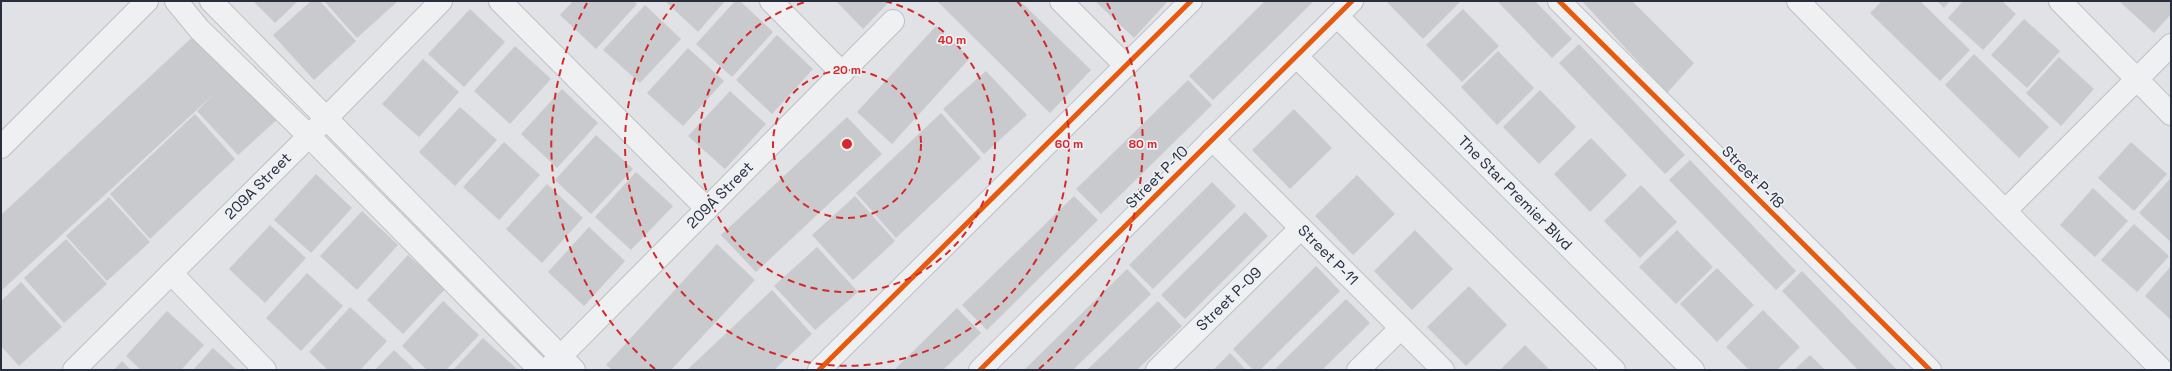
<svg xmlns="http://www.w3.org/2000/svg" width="2172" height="371" font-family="'Space Grotesk',sans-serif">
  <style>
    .building { fill: #c8cacd }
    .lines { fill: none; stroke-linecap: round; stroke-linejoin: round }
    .street-casing { stroke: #bec0c3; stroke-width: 24 }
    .street { stroke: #eff0f1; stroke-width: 22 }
    .cycleway-casing { stroke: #edf0f5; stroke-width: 8 }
    .cycleway { stroke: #e8590c; stroke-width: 5 }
    .ring { fill: none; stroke: #d62828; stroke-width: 2; stroke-dasharray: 7 5 }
    .labels { text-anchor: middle; stroke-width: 3.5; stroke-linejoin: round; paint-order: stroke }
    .street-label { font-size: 15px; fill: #282e3d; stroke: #edf0f5 }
    .centre { fill: #d62828; stroke: #edf0f5; stroke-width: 2 }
    .ring-label { font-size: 12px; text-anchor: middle; font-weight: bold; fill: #d62828; stroke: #edf0f5; stroke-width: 3.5; stroke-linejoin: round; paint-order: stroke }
  </style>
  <rect width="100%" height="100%" fill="#e0e2e5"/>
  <g class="building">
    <polygon points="253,1 298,1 275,23"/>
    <polygon points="311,1 320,1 356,41 314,80 273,35"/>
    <polygon points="324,1 398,1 357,38"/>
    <polygon points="573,1 634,1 637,4 596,49 560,15"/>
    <polygon points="665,1 725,1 698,32"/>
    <polygon points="735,1 740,1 773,32 732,77 696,44"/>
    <polygon points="836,1 890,1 863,29"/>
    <polygon points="937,1 1020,1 1091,70 1050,113"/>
    <polygon points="1095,1 1168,1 1134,38"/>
    <polygon points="1265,1 1314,1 1213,100 1189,76"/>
    <polygon points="1386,1 1459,1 1460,2 1423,39"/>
    <polygon points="1497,1 1535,1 1572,39 1552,58"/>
    <polygon points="1582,1 1632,1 1694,63 1667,93"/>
    <polygon points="1882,1 1920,1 1970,50 1940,81 1870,13"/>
    <polygon points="1937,1 1950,1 1944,8"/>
    <polygon points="1963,1 2002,1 2016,14 1983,50 1948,18"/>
    <polygon points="2119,1 2171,1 2171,14 2154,33"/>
    <polygon points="645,5 681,39 640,83 603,50"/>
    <polygon points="470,9 505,42 464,87 428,54"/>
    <polygon points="1463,9 1499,46 1462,82 1426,45"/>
    <polygon points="2024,19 2060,51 2027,88 1991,55"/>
    <polygon points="936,26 970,58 892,144 857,112"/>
    <polygon points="200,30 281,116 238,155 197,111 216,92 1,291 1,215"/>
    <polygon points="777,35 813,69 772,114 736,80"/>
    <polygon points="1579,44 1685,155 1665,174 1559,63"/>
    <polygon points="515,46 551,79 510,124 474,91"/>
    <polygon points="688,48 724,81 683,126 647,93"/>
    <polygon points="1498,51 1534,88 1497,125 1461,87"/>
    <polygon points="1974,54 2049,127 2019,158 1945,85"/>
    <polygon points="2059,57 2094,89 2061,126 2026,93"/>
    <polygon points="423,59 459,92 419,137 382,104"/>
    <polygon points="986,71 1027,115 984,154 943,109"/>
    <polygon points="1188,80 1212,105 1101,214 1076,189"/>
    <polygon points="562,89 598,123 557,168 521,134"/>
    <polygon points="1540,90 1576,127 1539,164 1503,127"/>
    <polygon points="730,91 766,124 725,169 688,136"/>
    <polygon points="460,107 497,140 455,186 419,152"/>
    <polygon points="1294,109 1332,148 1290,189 1252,150"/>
    <polygon points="941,113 981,158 896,238 856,193"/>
    <polygon points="195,114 235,159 150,239 110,194"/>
    <polygon points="847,117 882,154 756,272 721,235"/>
    <polygon points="596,135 633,169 591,214 555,180"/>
    <polygon points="1591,138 1627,175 1590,212 1554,174"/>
    <polygon points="504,142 540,175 499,220 463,187"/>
    <polygon points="2131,142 2167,174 2134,211 2098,178"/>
    <polygon points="1690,160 1796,271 1776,290 1669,180"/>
    <polygon points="636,172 673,206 631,250 595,217"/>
    <polygon points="316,174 352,208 311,253 274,220"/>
    <polygon points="1357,175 1395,214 1353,255 1315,216"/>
    <polygon points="2171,178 2171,242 2139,213"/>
    <polygon points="1212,182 1236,206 1153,289 1129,265"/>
    <polygon points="547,184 583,218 542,263 506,229"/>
    <polygon points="1641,185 1677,222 1640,258 1604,221"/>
    <polygon points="2093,188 2128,221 2095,257 2060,225"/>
    <polygon points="855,196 895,241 853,280 812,235"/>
    <polygon points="1074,196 1098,220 987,330 962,305"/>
    <polygon points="109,197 150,242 107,281 66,236"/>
    <polygon points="362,211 398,245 357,290 320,256"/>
    <polygon points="1245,212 1268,236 1185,319 1161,295"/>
    <polygon points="2134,224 2169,256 2137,292 2101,260"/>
    <polygon points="270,225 306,258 265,303 229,269"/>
    <polygon points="589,227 625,261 584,306 548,272"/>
    <polygon points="1415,230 1453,269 1412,310 1374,271"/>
    <polygon points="1677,230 1713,267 1676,304 1639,267"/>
    <polygon points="66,239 107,284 64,323 24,278"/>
    <polygon points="717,244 755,280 671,370 612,370 606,365"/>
    <polygon points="817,247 858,292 815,330 774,286"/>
    <polygon points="408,255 445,289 403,334 367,300"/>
    <polygon points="1316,266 1340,291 1260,370 1253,370 1233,349"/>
    <polygon points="2171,266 2171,320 2145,296"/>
    <polygon points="1717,268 1754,305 1717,342 1680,304"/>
    <polygon points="1127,269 1151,294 1073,370 1024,370"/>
    <polygon points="1802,271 1897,370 1858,370 1782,291"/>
    <polygon points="307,273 343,306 301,351 266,318"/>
    <polygon points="21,282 62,327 19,366 1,346 1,301"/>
    <polygon points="1469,286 1507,325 1466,366 1427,327"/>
    <polygon points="772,290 812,334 774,370 687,370"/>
    <polygon points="1346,299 1370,323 1322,370 1274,370"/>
    <polygon points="443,301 479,335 446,370 427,370 402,346"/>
    <polygon points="1158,301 1182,326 1137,370 1087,370"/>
    <polygon points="350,307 387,341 360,370 328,370 309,352"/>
    <polygon points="957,308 981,333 943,370 894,370"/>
    <polygon points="1763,310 1800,347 1777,370 1749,370 1726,347"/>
    <polygon points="167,311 204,345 181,370 141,370 126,356"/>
    <polygon points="483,338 518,370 453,370"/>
    <polygon points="1525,345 1550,370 1500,370"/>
    <polygon points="213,348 237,370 193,370"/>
    <polygon points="394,350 415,370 375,370"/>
    <polygon points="1230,353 1246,370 1213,370"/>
    <polygon points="1810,355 1825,370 1794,370"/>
    <polygon points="122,361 131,370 114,370"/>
  </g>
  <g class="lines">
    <g class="street-casing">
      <g id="street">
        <polyline points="176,1 200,30 309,136 540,370"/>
        <polyline points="211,1 574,370"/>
        <polyline points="500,1 707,209"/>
        <polyline points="771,1 842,73"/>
        <polyline points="1061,1 1126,66"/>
        <polyline points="1559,1 1930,370"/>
        <polyline points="1798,1 2162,370"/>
        <polyline points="2060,1 2171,114"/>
        <polyline points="1337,16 1693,370"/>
        <polyline points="1297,57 1614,370"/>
        <polyline points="1212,139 1443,370"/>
        <polyline points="1,147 147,1"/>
        <polyline points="2005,211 2171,45"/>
        <polyline points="171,273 265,370"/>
        <polyline points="551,366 893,21"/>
        <polyline points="74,370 309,136 441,1"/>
        <polyline points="819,370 1191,1"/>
        <polyline points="980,370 1352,1"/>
        <polyline points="1157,370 1301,228"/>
        <polyline points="1358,370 1401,328"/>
      </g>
    </g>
    <use href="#street" class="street"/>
    <g class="cycleway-casing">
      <g id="cycleway">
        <polyline points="1559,1 1930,370"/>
        <polyline points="819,370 1191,1"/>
        <polyline points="980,370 1352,1"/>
      </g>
    </g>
    <use href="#cycleway" class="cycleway"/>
  </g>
  <g class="ring">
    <circle cx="847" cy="144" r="74"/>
    <path d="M885 1A148 148 0 1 1 809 1"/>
    <path d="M1017 1A222 222 0 1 1 677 1"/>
    <path d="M655 369A296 296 0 0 1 587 3M1107 3A296 296 0 0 1 1039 369"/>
  </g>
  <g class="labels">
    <g class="street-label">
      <text transform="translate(1157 177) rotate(-45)" y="5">Street P-10</text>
      <text transform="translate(1753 177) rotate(45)" y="5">Street P-18</text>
      <text transform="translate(258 186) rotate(-45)" y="5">209A Street</text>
      <text transform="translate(1515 193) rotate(45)" y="5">The Star Premier Blvd</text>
      <text transform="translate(720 195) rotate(-45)" y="5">209A Street</text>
      <text transform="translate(1328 255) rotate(45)" y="5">Street P-11</text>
      <text transform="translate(1229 299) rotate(-44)" y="5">Street P-09</text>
    </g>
  </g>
  <circle cx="847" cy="144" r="6" class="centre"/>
  <g class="ring-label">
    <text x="952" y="44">40 m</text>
    <text x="847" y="74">20 m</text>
    <text x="1069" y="148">60 m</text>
    <text x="1143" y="148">80 m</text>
  </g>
  <rect width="2172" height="371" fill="none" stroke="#282e3d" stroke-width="4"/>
</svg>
